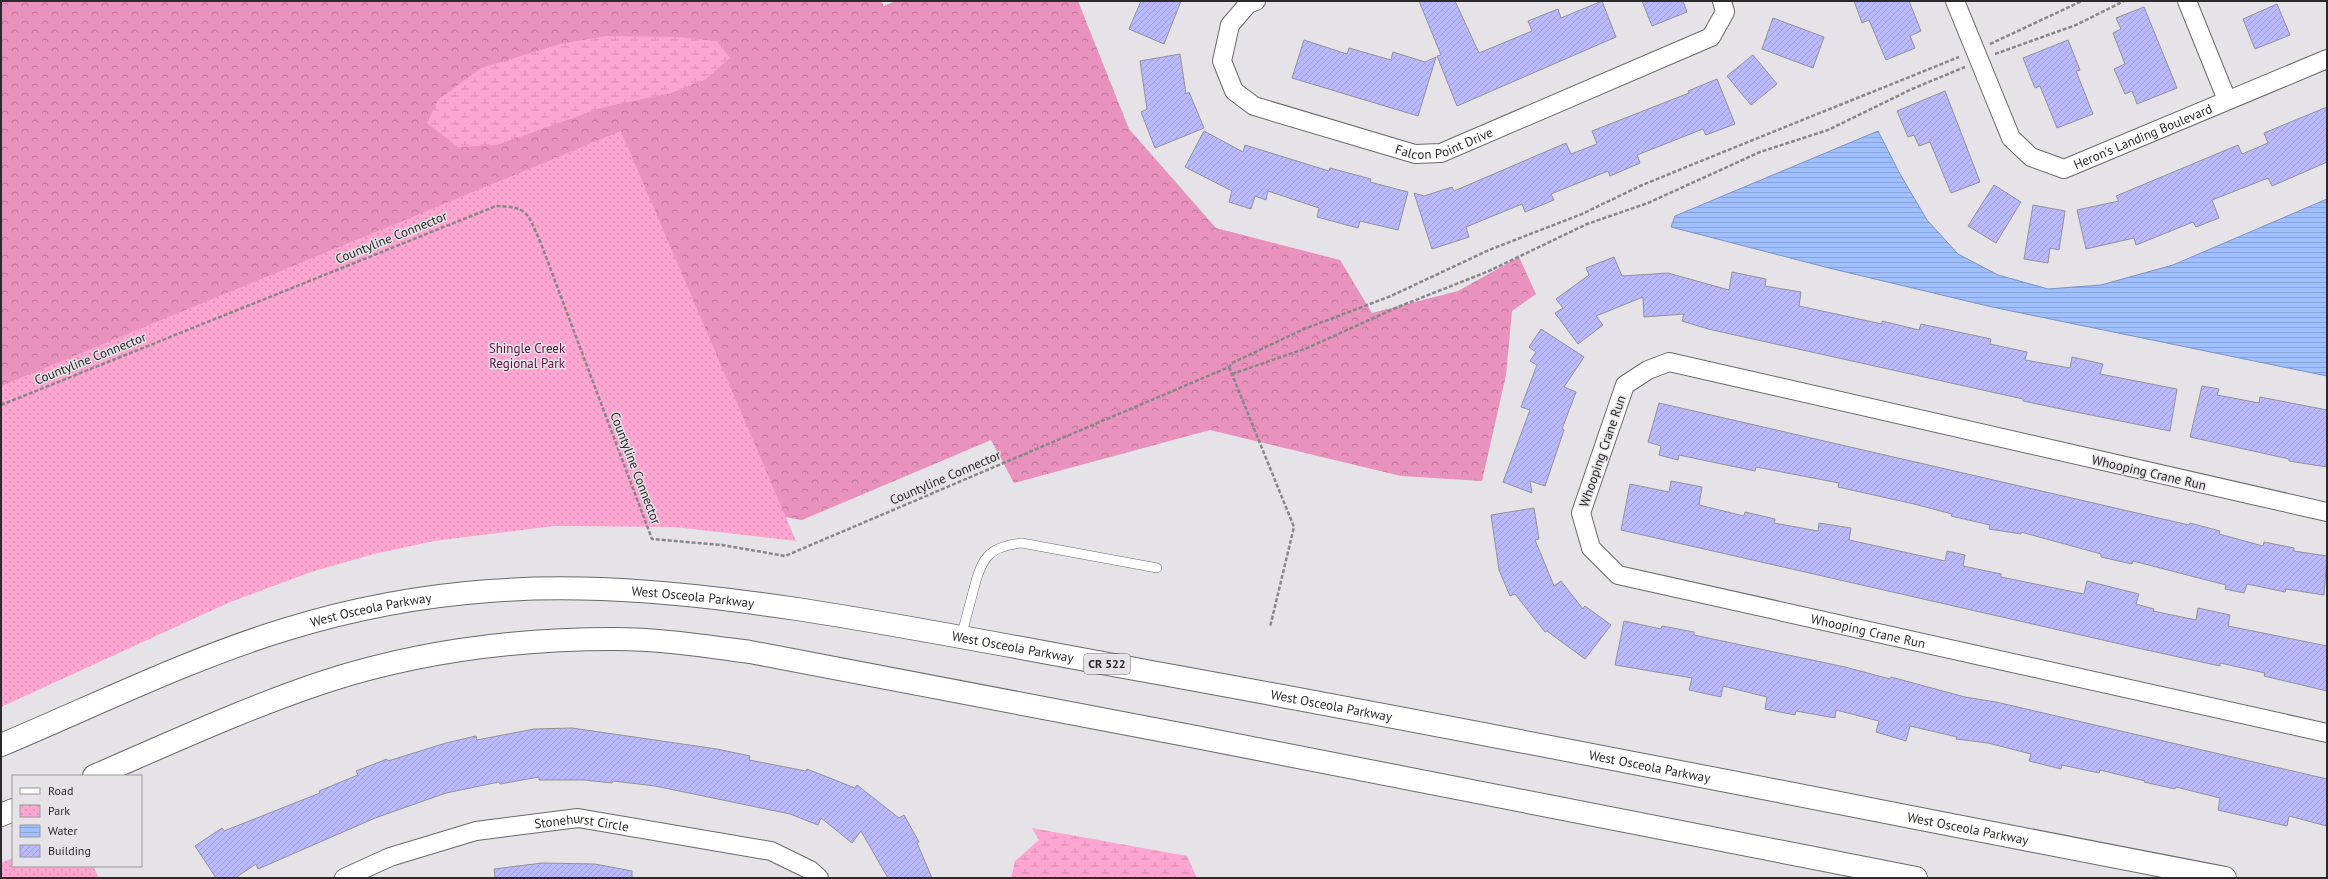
<svg xmlns="http://www.w3.org/2000/svg" width="2328" height="879" font-family="'PT Sans',sans-serif">
  <style>
    .forest { fill: url(#forest-crowns) }
    .wetland { fill: url(#wetland-marsh) }
    .park { fill: url(#park-dots) }
    .water { fill: url(#water-rules); stroke: #7c92bf }
    .building { fill: url(#building-hatch); stroke: #929295 }
    .lines { fill: none; stroke-linecap: round; stroke-linejoin: round }
    .service-casing { stroke: #6a686b; stroke-width: 10 }
    .minor-casing { stroke: #6a686b; stroke-width: 20 }
    .primary-casing { stroke: #6a686b; stroke-width: 24 }
    .path { stroke: #878689; stroke-width: 2.5; stroke-dasharray: 4 2; stroke-linecap: butt }
    .service { stroke: #fff; stroke-width: 9 }
    .minor { stroke: #fff; stroke-width: 18 }
    .primary { stroke: #fff; stroke-width: 22 }
    .labels { text-anchor: middle; stroke-width: 3; stroke-linejoin: round; paint-order: stroke }
    .shield { fill: #e5e3e7; stroke: #626263; stroke-width: 1 }
    .shield-label { font-size: 12px; font-weight: bold; fill: #2a2a2b }
    .street-label { font-size: 13px; fill: #2a2a2b; stroke: #e5e3e7 }
    .park-label { font-size: 13px; fill: #5f1140; stroke: #e5e3e7 }
  </style>
  <defs>
    <pattern id="forest-crowns" width="20" height="18" patternUnits="userSpaceOnUse"><rect width="20" height="18" fill="#ea92be"/><path d="M2 6a3 3 0 1 1 6 0M12 15a3 3 0 1 1 6 0" fill="none" stroke="#be779b"/></pattern>
    <pattern id="wetland-marsh" width="20" height="14" patternUnits="userSpaceOnUse"><rect width="20" height="14" fill="#fda5d1"/><path d="M1 5h8M5 5V1M11 12h8M15 12V8" fill="none" stroke="#d98eb4"/></pattern>
    <pattern id="park-dots" width="8" height="8" patternUnits="userSpaceOnUse"><rect width="8" height="8" fill="#fda5d1"/><path d="M2 2h.1M6 6h.1" fill="none" stroke="#d98eb4" stroke-width="1.8" stroke-linecap="round"/></pattern>
    <pattern id="water-rules" width="6" height="5" patternUnits="userSpaceOnUse"><rect width="6" height="5" fill="#9fbffe"/><path d="M0 2.5h6" fill="none" stroke="#89a4da"/></pattern>
    <pattern id="building-hatch" width="6" height="6" patternUnits="userSpaceOnUse"><rect width="6" height="6" fill="#bab9fd"/><path d="M-1 1l2-2M0 6l6-6M5 7l2-2" fill="none" stroke="#a09fd9"/></pattern>
  </defs>
  <rect width="100%" height="100%" fill="#e5e3e7"/>
  <polygon class="forest" points="1,1 881,1 884,6 896,1 1078,1 1129,129 1216,228 1340,260 1372,313 1458,291 1519,257 1536,294 1512,311 1506,375 1482,481 1401,476 1210,430 1014,483 991,440 802,520 1,387"/>
  <g class="wetland">
    <polygon points="605,36 677,37 717,41 730,58 706,79 671,93 604,107 497,145 458,147 427,123 438,100 481,68 560,44"/>
    <polygon points="1032,828 1187,856 1197,878 1011,878 1015,861 1039,840"/>
  </g>
  <g class="park">
    <polygon points="621,131 796,541 675,527 554,526 434,541 374,554 311,572 228,603 1,707 1,386"/>
    <polygon points="13,858 13,866 93,866 99,878 1,878 1,863"/>
  </g>
  <polygon class="water" points="1878,131 1900,174 1927,220 1958,254 1998,275 2048,289 2101,285 2173,265 2327,199 2327,376 1992,307 1829,268 1671,227 1675,216"/>
  <g class="building">
    <polygon points="1141,1 1181,1 1164,44 1129,29"/>
    <polygon points="1419,1 1455,1 1479,53 1532,31 1528,21 1558,9 1561,18 1602,1 1616,37 1457,106 1437,56 1441,55"/>
    <polygon points="1642,1 1683,1 1687,12 1652,26"/>
    <polygon points="1854,1 1909,1 1921,31 1910,36 1915,48 1886,60 1869,20 1862,23"/>
    <polygon points="2277,4 2290,35 2255,49 2243,19"/>
    <polygon points="2144,7 2177,88 2137,104 2132,91 2125,94 2114,69 2125,64 2113,33 2121,29 2116,18"/>
    <polygon points="1773,18 1824,37 1813,68 1762,49"/>
    <polygon points="1304,40 1347,54 1349,48 1391,60 1393,52 1425,62 1436,57 1418,116 1292,78"/>
    <polygon points="2068,40 2080,70 2076,71 2093,114 2057,128 2040,86 2035,88 2023,58"/>
    <polygon points="1180,54 1186,94 1189,92 1204,128 1155,148 1141,112 1147,109 1140,61"/>
    <polygon points="1753,55 1777,84 1751,105 1727,76"/>
    <polygon points="1717,79 1735,124 1706,135 1703,129 1637,155 1640,163 1610,176 1608,171 1551,194 1554,200 1525,212 1522,204 1466,227 1469,237 1432,249 1414,193 1424,196 1452,187 1454,191 1566,143 1571,154 1597,144 1592,131 1689,93 1688,91"/>
    <polygon points="1945,91 1980,182 1951,193 1930,142 1919,146 1914,135 1908,137 1897,111"/>
    <polygon points="2327,107 2327,162 2272,186 2268,178 2212,200 2219,218 2196,227 2193,222 2136,245 2134,238 2086,249 2077,210 2119,201 2116,196 2238,145 2242,154 2268,143 2264,133"/>
    <polygon points="1204,131 1243,152 1245,145 1329,171 1330,168 1371,179 1370,182 1408,192 1398,230 1360,221 1358,228 1317,217 1319,208 1268,191 1266,200 1255,196 1251,209 1229,202 1232,191 1185,167"/>
    <polygon points="1994,185 2021,202 1996,243 1968,226"/>
    <polygon points="2033,205 2065,211 2059,250 2050,248 2048,263 2024,259"/>
    <polygon points="1614,257 1622,276 1668,273 1729,290 1732,272 1766,279 1765,286 1801,292 1799,306 1882,324 1882,321 1919,330 1921,324 1991,339 1990,344 2027,352 2025,360 2070,368 2072,357 2103,364 2100,374 2177,389 2170,431 2061,409 2023,401 2023,399 1708,329 1682,321 1684,314 1644,317 1643,297 1596,316 1603,325 1578,344 1555,313 1563,308 1556,299 1589,275 1586,268"/>
    <polygon points="1541,329 1584,357 1564,387 1576,392 1562,429 1564,430 1545,486 1530,481 1532,493 1503,482 1530,410 1521,407 1537,365 1530,361 1536,352 1529,347"/>
    <polygon points="2202,386 2219,389 2217,395 2259,403 2260,397 2327,410 2327,467 2289,461 2289,459 2190,437"/>
    <polygon points="1659,403 2189,525 2190,523 2220,531 2219,534 2263,546 2264,542 2294,548 2294,551 2327,556 2324,595 2286,589 2285,592 2247,584 2244,593 2225,589 2226,585 2133,561 2132,564 2101,557 2101,554 2021,532 2021,534 1989,529 1990,525 1951,516 1952,514 1914,504 1838,487 1839,483 1756,467 1755,471 1679,455 1678,460 1659,455 1661,446 1648,442"/>
    <polygon points="1671,481 1702,487 1699,505 1744,516 1745,512 1775,519 1774,523 1818,531 1819,523 1851,528 1849,540 1945,561 1947,551 1965,555 1963,566 2001,574 2001,577 2084,594 2087,581 2139,594 2136,604 2154,609 2153,611 2196,620 2198,608 2230,615 2228,626 2327,646 2327,691 2264,676 2265,673 2220,663 2220,666 2142,649 1621,530 1630,484 1669,492"/>
    <polygon points="1534,508 1539,539 1535,540 1554,586 1561,581 1583,609 1585,606 1611,625 1585,659 1547,631 1545,632 1515,594 1510,596 1499,570 1491,515"/>
    <polygon points="1624,621 1661,629 1662,626 1694,632 1694,635 1845,667 1890,679 1891,677 1965,697 1996,702 2327,779 2327,826 2289,816 2287,826 2218,810 2220,798 2176,787 2175,789 2144,782 2145,781 2100,770 2099,773 2062,765 2061,769 2029,761 2031,754 1988,743 1956,739 1957,737 1910,726 1906,741 1876,732 1879,721 1836,710 1835,718 1796,711 1795,715 1765,709 1767,697 1723,686 1721,697 1689,690 1692,678 1615,665"/>
    <polygon points="572,728 717,749 750,756 749,760 806,771 807,769 855,788 857,785 899,818 904,815 919,842 917,843 932,878 888,878 861,831 852,843 821,818 818,825 790,814 655,786 613,781 612,783 584,780 539,780 539,777 500,784 499,782 446,793 375,818 258,869 256,864 235,878 216,878 195,846 222,828 224,831 320,793 319,791 358,775 356,771 387,759 388,761 446,743 476,736 477,740 534,729"/>
    <polygon points="542,863 595,864 632,871 632,878 495,878 494,869"/>
  </g>
  <g class="lines">
    <g class="service-casing">
      <path id="service" d="M961 637C965 622 969 607 973 592 981 560 987 546 1022 543L1157 568"/>
    </g>
    <g class="minor-casing">
      <g id="minor">
        <path id="s1" d="M1256 1 1248 4 1230 25 1222 61 1234 91 1254 106 1415 154 1441 153 1711 37 1725 12 1722 1"/>
        <path id="s2" d="M1955 1 2011 138 2031 157 2064 169 2327 59"/>
        <polyline points="2187,1 2227,100"/>
        <path id="s3" d="M2327 512 1669 362 1648 370 1625 385 1581 513 1591 548 1618 575 2327 733"/>
        <path id="s4" d="M344 878 390 857 476 831 578 818 771 851 810 870 819 878"/>
      </g>
    </g>
    <g class="primary-casing">
      <g id="primary">
        <path id="s5" d="M1 745C94 706 191 658 287 629 352 609 421 596 489 591 593 583 694 594 797 609 914 627 1030 650 1146 671 1506 736 1866 809 2225 878"/>
        <path d="M94 776C170 743 246 708 324 682 416 652 518 639 614 639 660 639 705 646 750 652L1196 737 1916 878"/>
        <polyline points="1,815 13,810"/>
      </g>
    </g>
    <g class="path">
      <polyline points="1990,44 2082,1"/>
      <polyline points="1995,54 2076,25 2124,1"/>
      <polyline points="1229,367 1294,527 1270,627"/>
      <polyline points="1232,374 1307,348 1398,307 1489,271 1587,224 1648,203 1760,152 1828,130 1912,89 1965,67"/>
      <path d="M1 405 496 206C529 207 527 213 540 241L652 539 722 545 785 556 1229 367 1232 363 1304 329 1391 296 1489 250 1582 214 1640 186 1723 152 1959 57"/>
    </g>
    <use href="#service" class="service"/>
    <use href="#minor" class="minor"/>
    <use href="#primary" class="primary"/>
  </g>
  <g class="labels">
    <rect class="shield" x="1084" y="654" width="46" height="20" rx="3"/>
    <g class="shield-label">
      <text x="1107" y="668">CR 522</text>
    </g>
    <g class="street-label">
      <text dy="5" stroke="none"><textPath href="#s2" startOffset="296">Heron's Landing Boulevard</textPath></text>
      <text dy="5" stroke="none"><textPath href="#s1" startOffset="329">Falcon Point Drive</textPath></text>
      <text transform="translate(391 237) rotate(-22)" y="5">Countyline Connector</text>
      <text transform="translate(90 358) rotate(-22)" y="5">Countyline Connector</text>
      <text transform="translate(1602 451) rotate(-71)" y="5">Whooping Crane Run</text>
      <text transform="translate(636 468) rotate(69)" y="5">Countyline Connector</text>
      <text transform="translate(2149 472) rotate(13)" y="5">Whooping Crane Run</text>
      <text transform="translate(945 477) rotate(-23)" y="5">Countyline Connector</text>
      <text dy="5" stroke="none"><textPath href="#s5" startOffset="719">West Osceola Parkway</textPath></text>
      <text dy="5" stroke="none"><textPath href="#s5" startOffset="395">West Osceola Parkway</textPath></text>
      <text dy="5" stroke="none"><textPath href="#s3" startOffset="1191">Whooping Crane Run</textPath></text>
      <text dy="5" stroke="none"><textPath href="#s5" startOffset="1043">West Osceola Parkway</textPath></text>
      <text dy="5" stroke="none"><textPath href="#s5" startOffset="1367">West Osceola Parkway</textPath></text>
      <text dy="5" stroke="none"><textPath href="#s5" startOffset="1691">West Osceola Parkway</textPath></text>
      <text dy="5" stroke="none"><textPath href="#s4" startOffset="247">Stonehurst Circle</textPath></text>
      <text dy="5" stroke="none"><textPath href="#s5" startOffset="2015">West Osceola Parkway</textPath></text>
    </g>
    <g class="park-label">
      <text x="527" y="353">Shingle Creek<tspan x="527" dy="15">Regional Park</tspan></text>
    </g>
  </g>
  <rect width="2328" height="879" fill="none" stroke="#2a2a2b" stroke-width="4"/>
  <rect x="12" y="775" width="130" height="92" fill="#e5e3e7" stroke="#9a999c"/>
  <rect x="20" y="788" width="20" height="6" fill="#ffffff" stroke="#9a999c"/>
  <text x="48" y="795" font-size="12" fill="#2a2a2b">Road</text>
  <rect x="20" y="805" width="20" height="12" fill="url(#park-dots)" stroke="#9a999c"/>
  <text x="48" y="815" font-size="12" fill="#2a2a2b">Park</text>
  <rect x="20" y="825" width="20" height="12" fill="url(#water-rules)" stroke="#9a999c"/>
  <text x="48" y="835" font-size="12" fill="#2a2a2b">Water</text>
  <rect x="20" y="845" width="20" height="12" fill="url(#building-hatch)" stroke="#9a999c"/>
  <text x="48" y="855" font-size="12" fill="#2a2a2b">Building</text>
</svg>
